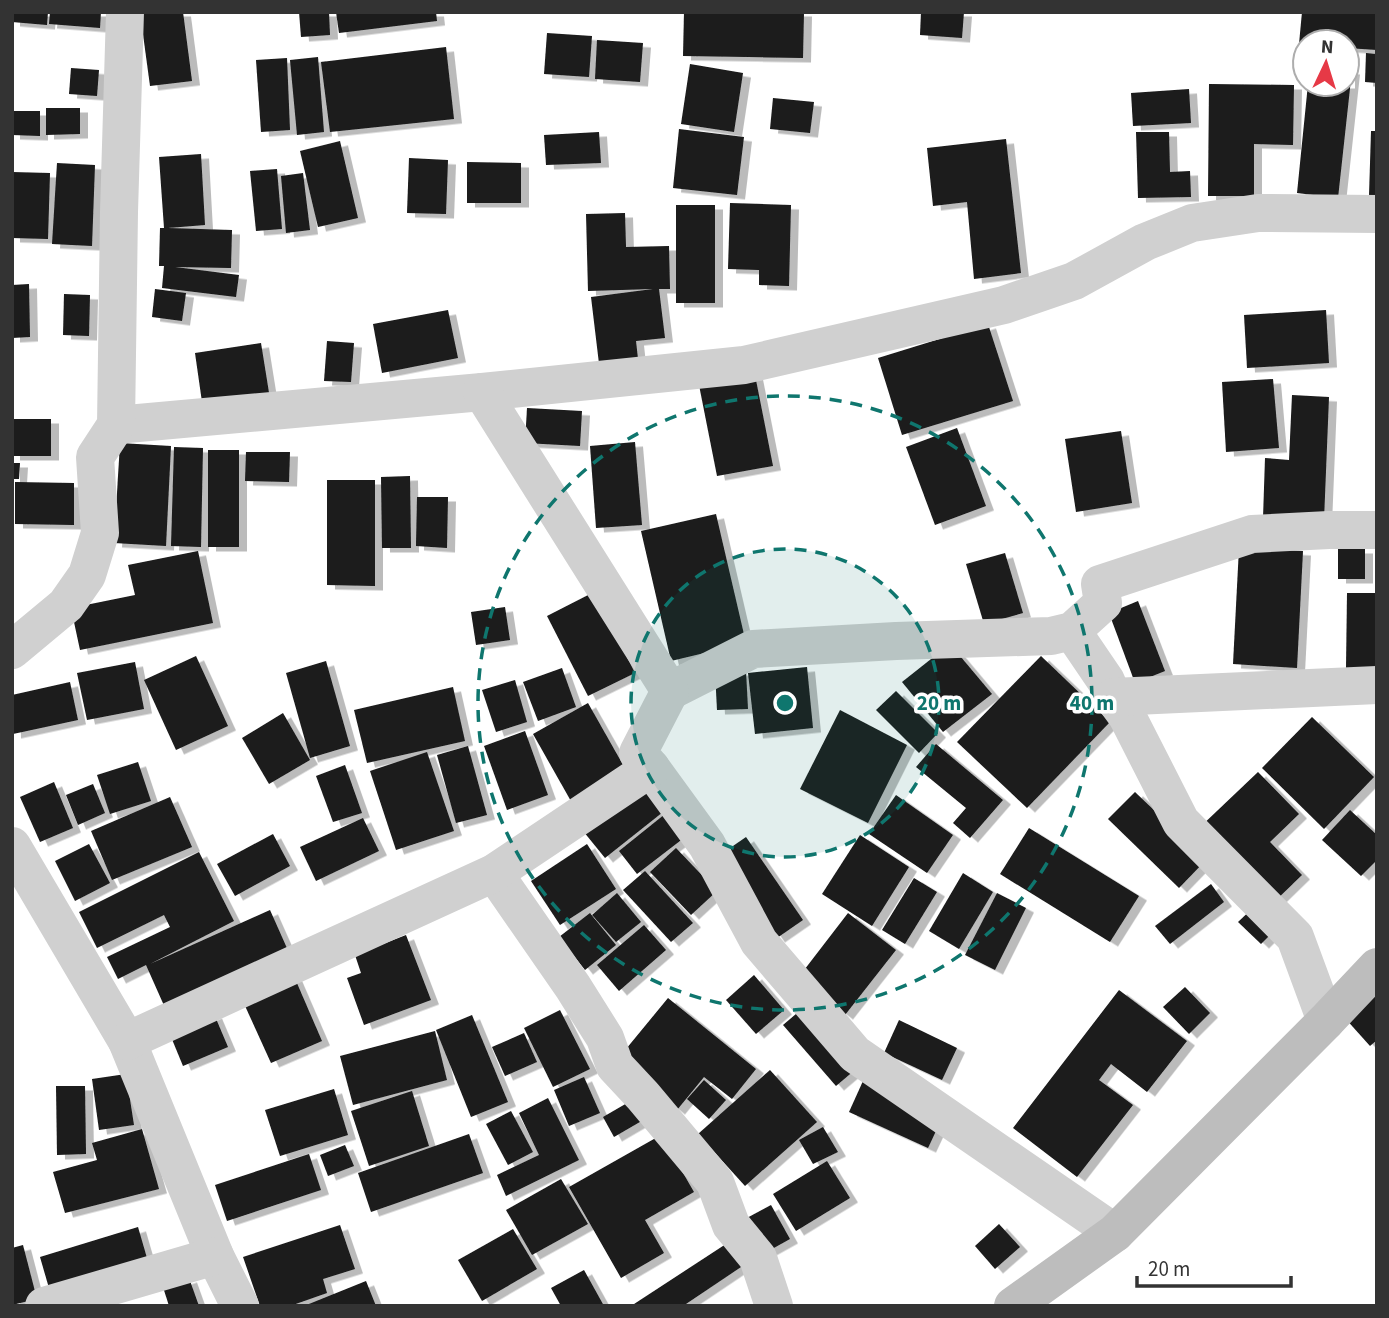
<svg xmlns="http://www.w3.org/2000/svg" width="1389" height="1318" font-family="'Source Sans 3',sans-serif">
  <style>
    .building { fill: #1a1a1a; filter: url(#shadow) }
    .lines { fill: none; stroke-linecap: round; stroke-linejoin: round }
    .street { stroke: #d0d0d0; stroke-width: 38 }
    .secondary { stroke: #bdbdbd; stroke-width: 38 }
    .ring { fill: none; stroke: #0f766e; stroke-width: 3.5; stroke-dasharray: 12 9 }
    .centre { fill: #0f766e; stroke: #fff; stroke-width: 3.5 }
    .ring-label { font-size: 21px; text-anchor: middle; font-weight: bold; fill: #0f766e; stroke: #fff; stroke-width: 7; stroke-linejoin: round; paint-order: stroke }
  </style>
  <defs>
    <filter id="shadow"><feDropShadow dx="8" dy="4.5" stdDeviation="0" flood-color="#0004"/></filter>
  </defs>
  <rect width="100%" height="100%" fill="#fff"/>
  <g class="building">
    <polygon points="12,12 48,12 47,25 12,22"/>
    <polygon points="50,12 101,12 100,28 49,24"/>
    <polygon points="140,12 183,12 192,81 150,86"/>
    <polygon points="299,12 329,12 330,35 301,37"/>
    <polygon points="336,12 436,12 437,21 339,33"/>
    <polygon points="684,12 804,12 803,58 683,56"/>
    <polygon points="921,12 964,12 962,38 920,35"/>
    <polygon points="1302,12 1377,12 1377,50 1347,48 1347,42 1305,42 1305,45 1299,44"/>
    <polygon points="547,33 592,36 589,77 544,74"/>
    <polygon points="597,40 643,43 640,82 595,79"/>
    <polygon points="446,47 454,119 330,132 321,62"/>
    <polygon points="1366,53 1377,54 1377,83 1365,82"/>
    <polygon points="318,57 324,132 297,135 290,60"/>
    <polygon points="287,58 290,130 261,132 256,60"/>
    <polygon points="690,64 743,73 734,132 681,124"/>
    <polygon points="71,68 99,70 97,96 69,94"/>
    <polygon points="1347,69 1352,70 1338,198 1297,193 1308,84 1347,84"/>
    <polygon points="1209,84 1294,85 1293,145 1254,144 1254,196 1208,196"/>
    <polygon points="1189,89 1191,123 1133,126 1131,93"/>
    <polygon points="773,98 814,102 810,133 770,129"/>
    <polygon points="46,108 80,108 80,134 46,135"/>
    <polygon points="12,111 40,111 40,136 12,135"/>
    <polygon points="679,129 744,137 737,195 673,188"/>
    <polygon points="1371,131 1377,131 1377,195 1369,195"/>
    <polygon points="599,132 601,163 546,165 544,135"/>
    <polygon points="1136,132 1169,132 1170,172 1190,171 1191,197 1138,198"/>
    <polygon points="1006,139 1021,273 974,279 967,202 933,206 927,148"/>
    <polygon points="340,141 358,218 318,227 300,151"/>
    <polygon points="201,154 205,225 168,228 232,230 231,268 175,267 239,275 236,297 162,288 164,266 159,266 160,228 164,228 159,157"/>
    <polygon points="409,158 448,160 446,214 407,213"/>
    <polygon points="467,162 521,163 521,203 467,203"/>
    <polygon points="57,163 95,165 92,246 52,244"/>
    <polygon points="277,169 282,229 256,231 250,171"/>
    <polygon points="12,172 50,173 48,239 12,238"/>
    <polygon points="303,173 310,230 286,233 281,176"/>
    <polygon points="730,203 791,205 789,286 759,285 759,270 728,269"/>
    <rect x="676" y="205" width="39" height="98"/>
    <polygon points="625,213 626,247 669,246 670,289 659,289 665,338 636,341 639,368 600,372 591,297 653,289 588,291 586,214"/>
    <polygon points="29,284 30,337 12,338 12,285"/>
    <polygon points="155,289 186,293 182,321 152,317"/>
    <polygon points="64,294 90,295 89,336 63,335"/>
    <polygon points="448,310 458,358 382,373 373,324"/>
    <polygon points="1326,310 1329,363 1247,368 1244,315"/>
    <polygon points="988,324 1013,401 902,435 878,358"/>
    <polygon points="327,341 354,343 351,382 324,381"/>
    <polygon points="261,343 270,399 203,409 195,353"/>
    <polygon points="755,375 773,466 717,476 699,385"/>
    <polygon points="1273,379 1279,448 1226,452 1222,382"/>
    <polygon points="1292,395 1329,397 1324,520 1263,518 1265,458 1289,460"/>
    <polygon points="527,408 582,411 580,446 525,443"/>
    <rect x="12" y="419" width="39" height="37"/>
    <polygon points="957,428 986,506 935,525 906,447"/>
    <polygon points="1121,431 1132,503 1076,512 1065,439"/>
    <polygon points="635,442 642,525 596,528 590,446"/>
    <polygon points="120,443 171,446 166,546 114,543"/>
    <polygon points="174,447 203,448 201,547 171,546"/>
    <rect x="208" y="450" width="31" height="97"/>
    <polygon points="246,452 290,452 289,482 245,481"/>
    <polygon points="12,463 20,463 19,479 12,479"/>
    <polygon points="410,476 411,548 382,548 381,477"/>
    <polygon points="327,480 375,480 375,586 327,585"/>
    <polygon points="15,482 74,483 74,525 15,524"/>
    <polygon points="417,497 448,497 447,548 416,546"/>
    <polygon points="716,514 746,643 671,661 641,531"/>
    <polygon points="1239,548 1303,551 1297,668 1233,664"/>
    <rect x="1338" y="549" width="27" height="30"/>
    <polygon points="198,551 213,623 80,650 71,608 135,595 128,565"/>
    <polygon points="1005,553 1023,613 984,624 966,564"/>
    <polygon points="594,592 635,673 588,696 547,616"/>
    <polygon points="1347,593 1377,593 1377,668 1346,668"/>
    <polygon points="1138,601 1165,671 1135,683 1109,613"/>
    <polygon points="505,607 510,640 476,645 471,612"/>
    <polygon points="950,644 992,694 943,732 902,682"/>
    <polygon points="196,656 228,726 176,750 144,680"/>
    <polygon points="1041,656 1110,722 1027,808 957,742"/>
    <polygon points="326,661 350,746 310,758 286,673"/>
    <polygon points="135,662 144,709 87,720 77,673"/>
    <polygon points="807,667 813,728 755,734 748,673"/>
    <polygon points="562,668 576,707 538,721 523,682"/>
    <polygon points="746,671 748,709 717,710 715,672"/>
    <polygon points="515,680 527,722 496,732 482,690"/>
    <polygon points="70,682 78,720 13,734 12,695"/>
    <polygon points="453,687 465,741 367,763 354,710"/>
    <polygon points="896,691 938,733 919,753 876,710"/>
    <polygon points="588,703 631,779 576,810 533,734"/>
    <polygon points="840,710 907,745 868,823 800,789"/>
    <polygon points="283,713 310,760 269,784 242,738"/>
    <polygon points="1312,717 1374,777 1324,829 1262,768"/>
    <polygon points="525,731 548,795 507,810 484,746"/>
    <polygon points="936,744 1003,800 970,838 953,823 966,808 916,767"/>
    <polygon points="468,746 487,815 456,823 437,755"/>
    <polygon points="427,752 454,831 396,850 370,771"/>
    <polygon points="138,762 151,801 110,814 97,775"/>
    <polygon points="345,765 362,813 333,822 316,776"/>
    <polygon points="1258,772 1299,814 1270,842 1302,875 1271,905 1197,830"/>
    <polygon points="637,781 663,812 605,858 579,826"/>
    <polygon points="54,782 73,828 40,842 20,797"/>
    <polygon points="93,784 105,813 78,825 66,795"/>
    <polygon points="1135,792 1206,860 1179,888 1108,819"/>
    <polygon points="896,795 953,835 927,873 869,834"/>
    <polygon points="170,797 192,847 112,880 91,831"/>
    <polygon points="670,810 689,834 637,874 619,851"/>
    <polygon points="1350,810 1377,835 1377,860 1361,876 1322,840"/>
    <polygon points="363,818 379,851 316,881 300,847"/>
    <polygon points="1029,828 1139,896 1110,942 1000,874"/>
    <polygon points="273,834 290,866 235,896 217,864"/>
    <polygon points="860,835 909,867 872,926 822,894"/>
    <polygon points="746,837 803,920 777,938 720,855"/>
    <polygon points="89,844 110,883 75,901 55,861"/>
    <polygon points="587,844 616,889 560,925 531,881"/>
    <polygon points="676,848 717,891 691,915 650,872"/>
    <polygon points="199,852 234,921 150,964 270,910 294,964 170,1019 146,965 118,979 107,957 170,927 164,915 97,948 79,912"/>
    <polygon points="645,871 693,923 671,942 623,890"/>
    <polygon points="963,873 993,892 959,949 929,931"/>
    <polygon points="914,878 937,892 905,944 882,930"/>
    <polygon points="1211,884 1224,902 1170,944 1155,926"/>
    <polygon points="617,893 641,922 616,942 592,915"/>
    <polygon points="997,893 1026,908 995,970 965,955"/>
    <polygon points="1256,905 1278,927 1261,944 1238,922"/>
    <polygon points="590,913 616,945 585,970 559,937"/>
    <polygon points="848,913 896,950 845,1015 798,978"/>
    <polygon points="644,925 666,950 619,991 597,965"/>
    <polygon points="406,935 431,1000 364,1025 347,978 361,973 355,955"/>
    <polygon points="293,974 322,1041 271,1063 241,997"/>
    <polygon points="754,975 784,1010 756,1034 726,1000"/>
    <polygon points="1185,987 1210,1013 1189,1034 1163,1007"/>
    <polygon points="1377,988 1377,1040 1370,1046 1344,1017"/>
    <polygon points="1119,990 1187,1041 1147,1092 1111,1064 1099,1080 1133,1105 1077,1177 1013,1128"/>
    <polygon points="668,998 756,1069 732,1099 704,1077 677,1110 617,1060"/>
    <polygon points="803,1008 856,1069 836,1086 783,1025"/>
    <polygon points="560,1010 590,1069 553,1087 524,1028"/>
    <polygon points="214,1014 228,1047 183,1066 169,1032"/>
    <polygon points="472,1015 508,1102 471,1117 436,1030"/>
    <polygon points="899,1020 957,1048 942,1080 884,1053"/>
    <polygon points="435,1031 447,1080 353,1105 340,1056"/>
    <polygon points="524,1033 537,1062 505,1076 492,1047"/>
    <polygon points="770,1070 817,1122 745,1186 698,1134"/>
    <polygon points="126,1074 134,1125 99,1130 92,1079"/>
    <polygon points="584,1077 600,1113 569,1126 554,1090"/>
    <polygon points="704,1080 726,1100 709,1119 687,1099"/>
    <polygon points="863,1081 943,1116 928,1148 849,1112"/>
    <polygon points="56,1086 85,1086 86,1154 57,1155"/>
    <polygon points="334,1089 348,1135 280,1156 265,1110"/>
    <polygon points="412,1091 429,1146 369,1166 351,1111"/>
    <polygon points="548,1098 579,1160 506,1196 497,1175 539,1155 519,1113"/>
    <polygon points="634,1099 645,1119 614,1137 603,1117"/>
    <polygon points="511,1111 533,1152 508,1165 486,1124"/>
    <polygon points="823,1127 838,1152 813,1164 799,1140"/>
    <polygon points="142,1129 159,1189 65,1213 53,1172 97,1160 92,1143"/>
    <polygon points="469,1134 483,1173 371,1212 358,1173"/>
    <polygon points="661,1135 694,1192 645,1220 664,1253 621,1278 569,1187"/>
    <polygon points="345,1145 354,1166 328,1176 320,1155"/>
    <polygon points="309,1154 321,1190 227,1221 215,1185"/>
    <polygon points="827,1161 850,1198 796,1231 773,1194"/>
    <polygon points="561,1179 588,1224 532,1255 506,1210"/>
    <polygon points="771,1205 790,1239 763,1254 745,1219"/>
    <polygon points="999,1224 1020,1247 995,1269 975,1246"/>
    <polygon points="340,1225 355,1269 323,1279 327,1293 290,1306 260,1306 243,1257"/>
    <polygon points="138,1227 149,1265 51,1295 40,1257"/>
    <polygon points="513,1229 537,1269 482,1301 458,1260"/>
    <polygon points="729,1242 744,1265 683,1306 631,1306"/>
    <polygon points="23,1245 37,1299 12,1305 12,1248"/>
    <polygon points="584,1270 604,1306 561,1306 551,1288"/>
    <polygon points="189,1278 199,1306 169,1306 163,1287"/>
    <polygon points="366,1281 376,1306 304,1306"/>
  </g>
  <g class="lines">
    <g class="street">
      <polyline points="116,425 482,392 744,365 1004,305 1074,281 1145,242 1192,223 1258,213 1377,214"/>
      <polyline points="1072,631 1106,681 1113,697 1127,716 1181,822 1295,937 1326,1021"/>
      <polyline points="12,650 66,605 87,575 100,533 95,457 116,425 119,212 125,12"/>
      <polyline points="670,691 753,649 896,641 1051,636 1072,631 1103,603 1100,584 1252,534 1329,530 1377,530"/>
      <polyline points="1113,697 1377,685"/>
      <polyline points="651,768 707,845 759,942 855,1054 1115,1233"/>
      <polyline points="12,846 127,1041 215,1256 240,1306"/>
      <polyline points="494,873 573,987 605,1038 615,1066 643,1096 715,1182 731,1225 758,1258 774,1306"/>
      <polyline points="127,1041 494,873 651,768 638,753 670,691 482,392"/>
      <polyline points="44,1306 215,1256"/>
    </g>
    <polyline class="secondary" points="1013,1306 1115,1233 1326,1021 1377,967"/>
  </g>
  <circle cx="785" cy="703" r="154" fill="#0f766e" fill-opacity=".12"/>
  <g class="ring">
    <circle cx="785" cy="703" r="154"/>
    <circle cx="785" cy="703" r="307"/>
  </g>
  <circle cx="785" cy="703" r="10" class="centre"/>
  <g class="ring-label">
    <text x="939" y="710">20 m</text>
    <text x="1092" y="710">40 m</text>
  </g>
  <rect width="1389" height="1318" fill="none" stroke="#333333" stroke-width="28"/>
  <g transform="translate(1326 63) rotate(4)"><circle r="33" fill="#ffffff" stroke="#adadad" stroke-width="2"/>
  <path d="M0-5L12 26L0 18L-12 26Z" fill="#e63946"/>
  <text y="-10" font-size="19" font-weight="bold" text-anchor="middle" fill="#333333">N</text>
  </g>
  <path d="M1137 1276v10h154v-10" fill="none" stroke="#333333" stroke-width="3.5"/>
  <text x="1148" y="1276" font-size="21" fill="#333333" stroke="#ffffff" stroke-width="5" paint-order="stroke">20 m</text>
</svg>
